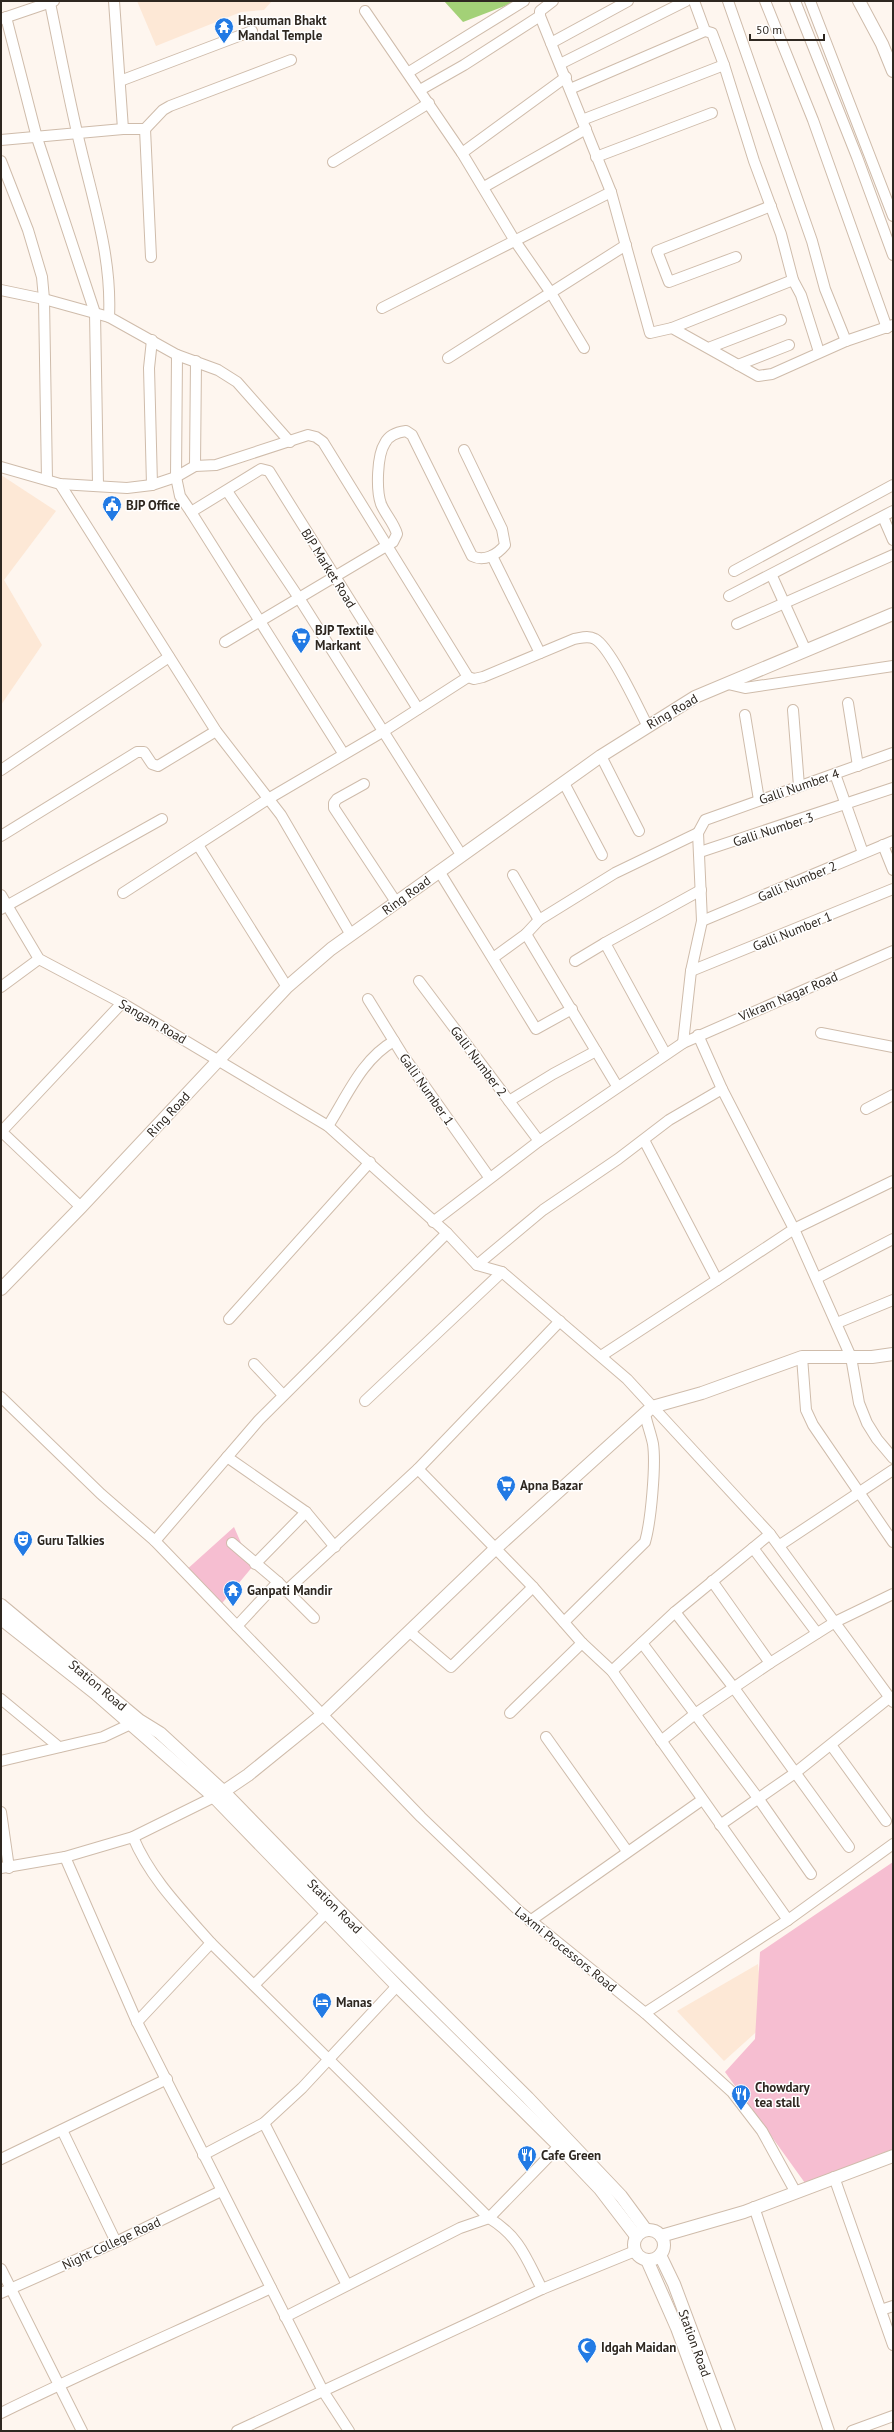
<svg xmlns="http://www.w3.org/2000/svg" width="894" height="2432" font-family="'PT Sans',sans-serif">
  <style>
    .built { fill: #fde8d6 }
    .green { fill: #f6bed1 }
    .water { fill: #a3d177 }
    .lines { fill: none; stroke-linecap: round; stroke-linejoin: round }
    .minor-casing { stroke: #cfbcab; stroke-width: 12 }
    .major-casing { stroke: #cfbcab; stroke-width: 14 }
    .minor { stroke: #fff; stroke-width: 10 }
    .major { stroke: #fff; stroke-width: 12 }
    .labels { text-anchor: middle; stroke-width: 3; stroke-linejoin: round; paint-order: stroke }
    .poi-label { font-size: 13px; font-weight: bold; fill: #2e2720; stroke: #fff; text-anchor: start }
    .street-label { font-size: 13px; fill: #2e2720; stroke: #fff }
  </style>
  <rect width="100%" height="100%" fill="#fef6ef"/>
  <g class="built">
    <polygon points="137,1 272,1 264,10 241,12 156,46"/>
    <polygon points="1,475 56,511 4,580 42,645 1,705"/>
    <polygon points="758,1964 764,2025 724,2061 677,2011"/>
  </g>
  <g class="green">
    <polygon points="234,1527 245,1552 258,1560 218,1608 184,1572"/>
    <polygon points="893,1862 893,2149 805,2183 725,2072 755,2039 760,1952"/>
  </g>
  <polygon class="water" points="444,1 518,1 463,22"/>
  <g class="lines">
    <g class="minor-casing">
      <g id="minor">
        <path d="M47 1 50 3C60 51 69 100 81 149 94 204 112 259 109 317"/>
        <polyline points="114,1 123,129"/>
        <polyline points="553,1 540,11 540,16 611,192 650,333 672,328 758,376 772,374 846,341 893,325"/>
        <polyline points="694,1 705,31"/>
        <polyline points="728,1 812,241 825,289 846,341"/>
        <polyline points="765,1 813,120 887,328"/>
        <polyline points="795,1 857,157 893,255"/>
        <polyline points="810,1 893,216"/>
        <polyline points="365,11 462,153 515,241 551,293 584,348"/>
        <polyline points="6,17 37,138 95,313 98,485"/>
        <polyline points="1,19 54,1"/>
        <polyline points="551,43 628,1"/>
        <polyline points="560,64 686,1"/>
        <polyline points="409,72 524,1"/>
        <polyline points="120,81 252,31"/>
        <polyline points="570,89 705,31 712,33 724,65 754,161 781,234 793,280 801,295 819,352"/>
        <polyline points="420,90 464,65 540,16"/>
        <polyline points="582,120 724,65"/>
        <polyline points="145,129 151,257"/>
        <polyline points="1,140 123,129 145,129 163,110 170,106 291,60"/>
        <polyline points="462,153 566,77"/>
        <polyline points="596,157 712,113"/>
        <polyline points="1,161 28,230 42,277 44,299 47,480"/>
        <polyline points="333,162 429,103"/>
        <polyline points="484,187 586,129"/>
        <polyline points="736,257 669,282 657,251 771,206"/>
        <polyline points="1,290 44,299 109,317 177,355 218,370 237,382 290,442"/>
        <polyline points="382,308 611,192"/>
        <polyline points="672,328 793,280"/>
        <polyline points="152,340 149,368 152,485"/>
        <polyline points="711,347 781,320"/>
        <polyline points="177,355 176,477 180,496 191,512"/>
        <polyline points="448,358 626,245"/>
        <polyline points="738,365 789,345"/>
        <polyline points="195,466 196,361"/>
        <path d="M1 467 60 484 127 488 152 485 176 477 195 466 216 465 308 435 316 437 323 442 468 677 474 679 483 677 574 639C581 638 588 635 595 639 610 647 638 707 647 725"/>
        <polyline points="60,484 216,731 281,815 351,935"/>
        <polyline points="227,491 299,598 462,856"/>
        <polyline points="883,517 893,540"/>
        <polyline points="492,556 540,653"/>
        <polyline points="734,571 893,485"/>
        <polyline points="772,576 806,651"/>
        <polyline points="729,596 893,511"/>
        <polyline points="737,624 893,555"/>
        <path d="M225 642 393 542 397 534C394 523 385 514 381 504 376 490 377 455 385 443 389 435 398 432 406 431L412 435 472 556C484 562 497 555 505 545L502 529 464 450"/>
        <polyline points="728,684 745,688 893,666"/>
        <polyline points="848,703 858,766"/>
        <polyline points="793,710 799,786"/>
        <polyline points="745,715 759,800"/>
        <polyline points="343,753 191,512 261,469 269,471 418,709"/>
        <polyline points="601,756 639,831"/>
        <polyline points="1,770 169,657"/>
        <polyline points="835,774 863,853"/>
        <polyline points="564,783 602,855"/>
        <polyline points="364,784 337,799 334,803 334,808 396,902"/>
        <polyline points="1,836 137,752 144,752 152,764 158,766 216,731"/>
        <polyline points="198,845 287,987"/>
        <polyline points="883,845 893,870"/>
        <polyline points="700,852 893,788"/>
        <polyline points="439,871 536,1029 572,1009"/>
        <polyline points="513,875 539,920"/>
        <polyline points="123,893 268,799 384,731 468,677"/>
        <polyline points="1,895 39,959 122,1003 328,1126 447,1233 477,1265 502,1272 627,1379 770,1534 893,1702"/>
        <polyline points="1,909 162,819"/>
        <polyline points="702,921 893,841"/>
        <polyline points="526,934 596,1051"/>
        <polyline points="493,958 526,934 539,920 615,873 698,833"/>
        <polyline points="575,961 605,943"/>
        <polyline points="691,971 893,889"/>
        <polyline points="419,981 539,1141"/>
        <polyline points="1,987 39,959"/>
        <polyline points="368,999 402,1054 489,1177"/>
        <polyline points="821,1033 893,1047"/>
        <polyline points="698,1035 722,1089 794,1229 717,1280"/>
        <polyline points="683,1043 691,971 702,921 698,833 705,820 893,753"/>
        <polyline points="665,1053 605,943 701,890"/>
        <polyline points="509,1101 553,1074 596,1051 617,1086"/>
        <polyline points="866,1109 893,1095"/>
        <path d="M328 1126C347 1096 362 1059 394 1041"/>
        <polyline points="1,1131 81,1207"/>
        <polyline points="1,1132 122,1003"/>
        <polyline points="893,1181 794,1229 851,1357 859,1403 867,1423 877,1439 893,1458"/>
        <polyline points="433,1222 539,1141 683,1043 893,951"/>
        <polyline points="477,1265 543,1210 618,1159 669,1120 722,1089"/>
        <polyline points="817,1278 893,1239"/>
        <polyline points="229,1319 370,1162"/>
        <polyline points="837,1323 893,1300"/>
        <polyline points="601,1356 717,1280 644,1140"/>
        <polyline points="802,1357 806,1410 813,1425 893,1542"/>
        <polyline points="254,1364 283,1395"/>
        <polyline points="1,1397 101,1494 155,1541 421,1817 519,1911 645,2013 732,2092 762,2131 795,2191"/>
        <polyline points="365,1401 502,1272"/>
        <polyline points="227,1457 306,1512 335,1547"/>
        <polyline points="418,1469 533,1587 582,1643 612,1671 788,1920"/>
        <polyline points="155,1541 259,1420 447,1233"/>
        <polyline points="232,1543 278,1582 314,1618"/>
        <polyline points="780,1545 893,1470"/>
        <polyline points="753,1548 817,1633"/>
        <polyline points="255,1564 306,1512"/>
        <polyline points="712,1581 770,1663 835,1622 893,1594"/>
        <polyline points="286,1591 418,1469 560,1321"/>
        <polyline points="675,1612 734,1688 849,1847"/>
        <path d="M564 1622 645 1542C651 1521 656 1465 653 1444 651 1434 647 1424 645 1414"/>
        <polyline points="237,1626 278,1582"/>
        <polyline points="410,1632 451,1667 533,1587"/>
        <polyline points="642,1643 758,1798 811,1874"/>
        <polyline points="612,1671 675,1612 770,1534"/>
        <polyline points="1,1699 59,1747"/>
        <polyline points="510,1713 582,1643"/>
        <polyline points="546,1737 627,1851"/>
        <polyline points="661,1741 695,1714 770,1663"/>
        <polyline points="831,1745 886,1821"/>
        <polyline points="1,1761 103,1737 137,1721"/>
        <polyline points="1,1812 9,1868"/>
        <polyline points="720,1825 795,1773 890,1697"/>
        <path d="M133 1837C150 1878 182 1910 211 1943L137 2022"/>
        <polyline points="65,1857 137,2022 323,2391 349,2431"/>
        <polyline points="1,1868 65,1857 133,1837 214,1797"/>
        <polyline points="530,1921 702,1800"/>
        <path d="M211 1943 489 2218C520 2237 526 2258 542 2289"/>
        <polyline points="254,1985 326,1913"/>
        <polyline points="645,2013 788,1920 893,1844"/>
        <polyline points="264,2123 347,2285"/>
        <polyline points="62,2130 116,2242"/>
        <polyline points="203,2155 264,2123 302,2088 397,1986"/>
        <polyline points="1,2159 167,2079"/>
        <polyline points="834,2177 893,2345"/>
        <polyline points="754,2207 829,2431"/>
        <polyline points="1,2269 82,2431"/>
        <polyline points="1,2293 116,2242 221,2191"/>
        <polyline points="881,2310 893,2306"/>
        <polyline points="285,2317 460,2228 489,2218 559,2146"/>
        <path d="M1 2413C90 2369 181 2330 271 2288"/>
        <polyline points="237,2431 542,2289 635,2251"/>
        <polyline points="852,2431 893,2416"/>
      </g>
    </g>
    <g class="major-casing">
      <g id="major">
        <polyline points="859,1 882,44 893,71"/>
        <polyline points="1,1289 81,1207 287,987 331,949 601,756 695,697 893,614"/>
        <polyline points="1,1605 139,1720 160,1733 224,1792 334,1905 528,2098 621,2196 646,2230"/>
        <polyline points="1,1619 95,1693 214,1797 397,1986 559,2146 600,2189 636,2236"/>
        <polyline points="217,1796 248,1775 322,1715 495,1549 652,1407 702,1393 802,1357 872,1357 893,1354"/>
        <circle cx="649" cy="2245" r="15"/>
        <polyline points="661,2236 744,2212 893,2156"/>
        <polyline points="660,2255 674,2284 729,2431"/>
        <polyline points="647,2260 677,2328 715,2431"/>
      </g>
    </g>
    <use href="#minor" class="minor"/>
    <use href="#major" class="major"/>
  </g>
  <defs>
    <g id="temple-pin" transform="scale(1)"><path d="M0 17L-7.5 6A9.5 9.5 0 1 1 7.5 6Z" fill="#227ae4" stroke="#fff"/><path d="M0-6L5-2H3V0L6.5 2.5H4V6H1.5V3h-3V6H-4V2.5H-6.5L-3 0V-2H-5Z" fill="#fff"/></g>
    <g id="civic-pin" transform="scale(1)"><path d="M0 17L-7.5 6A9.5 9.5 0 1 1 7.5 6Z" fill="#227ae4" stroke="#fff"/><path d="M-.6-6.5H3V-4.5H.6V-3L4-1V1h2V6H-6V1h2V-1L-.6-3ZM-1.2 2.5V6h2.4V2.5Z" fill="#fff"/></g>
    <g id="supermarket-pin" transform="scale(1)"><path d="M0 17L-7.5 6A9.5 9.5 0 1 1 7.5 6Z" fill="#227ae4" stroke="#fff"/><path d="M-6-5.5h2.5l.6 2H6L4.5 2H-2.5L-4.4-4H-6ZM-1.5 3.2a1.3 1.3 0 1 0 .1 0ZM3 3.2a1.3 1.3 0 1 0 .1 0Z" fill="#fff"/></g>
    <g id="theatre-pin" transform="scale(1)"><path d="M0 17L-7.5 6A9.5 9.5 0 1 1 7.5 6Z" fill="#227ae4" stroke="#fff"/><path d="M-5-5.5Q0-4 5-5.5V0Q5 5 0 6Q-5 5-5 0ZM-3.3-2.5H-1v1.5H-3.3ZM1-2.5H3.3v1.5H1ZM-2.8 1Q0 5.5 2.8 1Z" fill="#fff"/></g>
    <g id="hotel-pin" transform="scale(1)"><path d="M0 17L-7.5 6A9.5 9.5 0 1 1 7.5 6Z" fill="#227ae4" stroke="#fff"/><path d="M-6-4.5h1.5V1H6V5H4.5V3h-9V5H-6ZM-4 0a1.8 1.8 0 1 1 3.6 0ZM.5 0V-2.5h3Q6-2.5 6 0Z" fill="#fff"/></g>
    <g id="restaurant-pin" transform="scale(1)"><path d="M0 17L-7.5 6A9.5 9.5 0 1 1 7.5 6Z" fill="#227ae4" stroke="#fff"/><path d="M-5-6h1v4h1v-4h1v4h1v-4h1v5L-1.5 .5V6h-2V.5L-5-1ZM5-6V6H3V1.5H1.5Q1.5-4 5-6Z" fill="#fff"/></g>
    <g id="mosque-pin" transform="scale(1)"><path d="M0 17L-7.5 6A9.5 9.5 0 1 1 7.5 6Z" fill="#227ae4" stroke="#fff"/><path d="M3.5-4.9A6 6 0 1 0 3.5 4.9A5 5 0 1 1 3.5-4.9Z" fill="#fff"/></g>
  </defs>
  <g fill-rule="evenodd">
    <use href="#temple-pin" x="224" y="27"/>
    <use href="#civic-pin" x="112" y="505"/>
    <use href="#supermarket-pin" x="301" y="637"/>
    <use href="#supermarket-pin" x="506" y="1485"/>
    <use href="#theatre-pin" x="23" y="1540"/>
    <use href="#temple-pin" x="233" y="1590"/>
    <use href="#hotel-pin" x="322" y="2002"/>
    <use href="#restaurant-pin" x="741" y="2094"/>
    <use href="#restaurant-pin" x="527" y="2155"/>
    <use href="#mosque-pin" x="587" y="2347"/>
  </g>
  <g class="labels">
    <g class="poi-label">
      <text x="238" y="25">Hanuman Bhakt<tspan x="238" dy="15">Mandal Temple</tspan></text>
      <text x="126" y="510">BJP Office</text>
      <text x="315" y="635">BJP Textile<tspan x="315" dy="15">Markant</tspan></text>
      <text x="520" y="1490">Apna Bazar</text>
      <text x="37" y="1545">Guru Talkies</text>
      <text x="247" y="1595">Ganpati Mandir</text>
      <text x="336" y="2007">Manas</text>
      <text x="755" y="2092">Chowdary<tspan x="755" dy="15">tea stall</tspan></text>
      <text x="541" y="2160">Cafe Green</text>
      <text x="601" y="2352">Idgah Maidan</text>
    </g>
    <g class="street-label">
      <text transform="translate(329 568) rotate(58)" y="5">BJP Market Road</text>
      <text transform="translate(672 711) rotate(-30)" y="5">Ring Road</text>
      <text transform="translate(799 786) rotate(-19)" y="5">Galli Number 4</text>
      <text transform="translate(773 829) rotate(-18)" y="5">Galli Number 3</text>
      <text transform="translate(797 881) rotate(-23)" y="5">Galli Number 2</text>
      <text transform="translate(406 895) rotate(-36)" y="5">Ring Road</text>
      <text transform="translate(792 931) rotate(-22)" y="5">Galli Number 1</text>
      <text transform="translate(788 996) rotate(-23)" y="5">Vikram Nagar Road</text>
      <text transform="translate(153 1021) rotate(30)" y="5">Sangam Road</text>
      <text transform="translate(479 1061) rotate(53)" y="5">Galli Number 2</text>
      <text transform="translate(427 1089) rotate(55)" y="5">Galli Number 1</text>
      <text transform="translate(168 1114) rotate(-47)" y="5">Ring Road</text>
      <text transform="translate(98 1685) rotate(40)" y="5">Station Road</text>
      <text transform="translate(335 1906) rotate(45)" y="5">Station Road</text>
      <text transform="translate(566 1949) rotate(39)" y="5">Laxmi Processors Road</text>
      <text transform="translate(111 2243) rotate(-25)" y="5">Night College Road</text>
      <text transform="translate(695 2343) rotate(70)" y="5">Station Road</text>
    </g>
  </g>
  <rect width="894" height="2432" fill="none" stroke="#2e2720" stroke-width="4"/>
  <path d="M750 34v6h74v-6" fill="none" stroke="#2e2720" stroke-width="2"/>
  <text x="756" y="34" font-size="12" fill="#2e2720" stroke="#ffffff" stroke-width="3" paint-order="stroke">50 m</text>
</svg>
